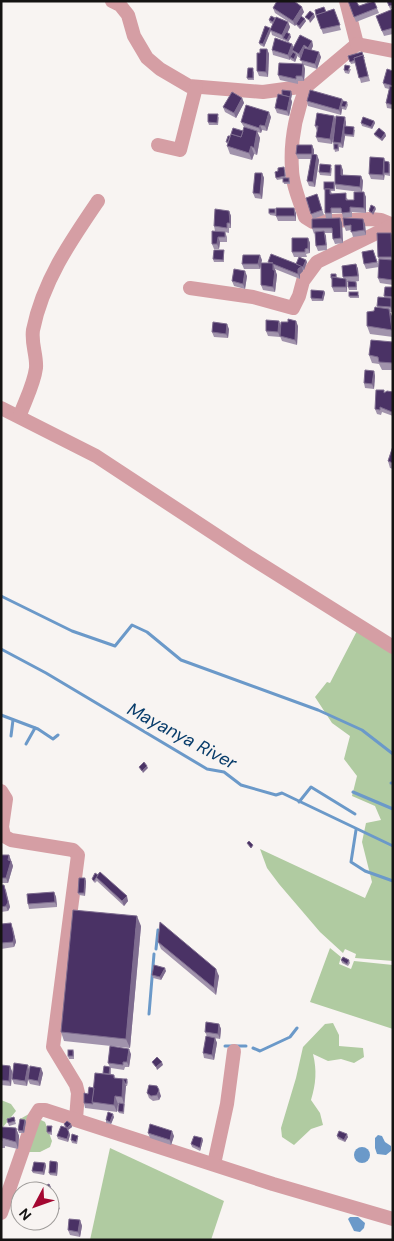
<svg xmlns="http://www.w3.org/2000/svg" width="394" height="1241" font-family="'DM Sans',sans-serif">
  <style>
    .green { fill: #b0cba1 }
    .water { fill: #6b99c9 }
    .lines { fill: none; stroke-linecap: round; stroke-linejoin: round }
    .stream { stroke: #6b99c9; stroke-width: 3 }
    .minor { stroke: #d59ea4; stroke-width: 14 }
    .wall { fill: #a193ac }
    .shaded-wall { fill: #7e6c8f }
    .building { fill: #4a3265; stroke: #7e6c8f }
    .labels { text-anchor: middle; stroke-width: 5; stroke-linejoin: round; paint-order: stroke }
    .water-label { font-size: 18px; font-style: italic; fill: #083c6a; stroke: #f8f4f2 }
  </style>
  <rect width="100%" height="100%" fill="#f8f4f2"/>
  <g class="green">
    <polygon points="358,629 393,650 393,961 355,958 356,954 345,949 343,953 320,932 279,884 267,868 260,849 365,898 372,882 362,842 366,823 381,820 375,806 352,796 357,776 344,759 350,736 332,723 315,697 327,682 330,683"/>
    <polygon points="330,948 341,957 339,964 351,969 354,961 393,965 393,1029 310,1002"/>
    <path d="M333 1023 339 1035V1046L363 1048 364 1057 354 1063 341 1059 328 1061 313 1054C317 1070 316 1084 311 1100L320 1113 323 1125 311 1129 294 1145 282 1137 281 1128 296 1078 303 1047 325 1024Z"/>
    <polygon points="1,1100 11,1104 16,1111 3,1127"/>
    <polygon points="29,1114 45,1122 52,1141 50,1147 40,1152 29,1152 20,1119"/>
    <polygon points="110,1148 224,1201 211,1240 90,1240"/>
  </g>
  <g class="water">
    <polygon points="378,1135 382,1136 385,1142 391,1146 391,1151 386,1155 377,1154 375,1148 375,1138"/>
    <circle cx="362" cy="1155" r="8"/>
    <polygon points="350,1217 358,1217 365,1223 364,1228 360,1232 354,1231 348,1219"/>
  </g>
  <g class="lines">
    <g class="stream">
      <polyline points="1,596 72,631 115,646 132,625 147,632 181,660 318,710 362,730 393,754"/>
      <polyline points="1,649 46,673 207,769 224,772 241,785 276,795 282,793 393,846"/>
      <polyline points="1,715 38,729 53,739 58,735"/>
      <polyline points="11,736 13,720"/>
      <polyline points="26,744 35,728"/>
      <polyline points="391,783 393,783"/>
      <polyline points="353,792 393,809"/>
      <polyline points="299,802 311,787 355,814"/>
      <polyline points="356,830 351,862 365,871 393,881"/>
      <polyline points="156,949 158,930"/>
      <polyline points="149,1014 154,954"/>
      <polyline points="225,1046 246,1046"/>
      <polyline points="253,1048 260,1051 290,1037 297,1028"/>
    </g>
    <g class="minor">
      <polyline points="112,1 120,5 128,15 134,36 147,58 160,69 189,86 263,92 307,86 357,44"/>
      <polyline points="346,1 357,44"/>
      <polyline points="357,44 393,51"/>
      <path d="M307 86C296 112 290 140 292 169 292 184 300 202 305 217L313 222 370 219 381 220 393 225"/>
      <polyline points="158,145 180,150 196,87"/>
      <polyline points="190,288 253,297 293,308 299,296 303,281 317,262 393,225"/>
      <polyline points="1,408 96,456 248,556 393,647"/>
      <path d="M20 415C25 401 34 384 36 368 37 355 31 344 33 330 43 281 70 242 98 201"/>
      <polyline points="1,791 6,799 2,827 4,836 11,840 73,850 78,855 53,1047 76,1085 78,1093 76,1119"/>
      <polyline points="214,1164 227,1104 234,1051"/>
      <polyline points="1,1213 34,1118 39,1110 45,1110 273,1184 393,1219"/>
    </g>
  </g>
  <g class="wall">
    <polygon points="348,1 359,6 367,3 366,1 374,1 379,13 356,22"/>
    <polygon points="387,1 393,1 393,8 390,9"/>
    <polygon points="273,8 304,12 300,18 306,21 300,29 297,26 296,24 295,26 275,13"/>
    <polygon points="334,9 341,30 323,34 315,10 326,12"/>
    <polygon points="393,9 393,34 384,36 378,21"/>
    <polygon points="275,18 288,22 290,27 287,33 291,37 288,42 292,44 293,47 312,41 313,46 311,50 321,57 317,69 304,65 305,69 304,81 298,81 298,84 280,80 278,75 302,64 301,59 297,56 295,62 291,60 291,58 290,60 273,55 272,50 288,42 272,35 271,31 264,47 260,45 259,43 270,28 271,30 273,24 270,23 269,20"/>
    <polygon points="267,49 269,54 268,77 259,76 257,71 260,53"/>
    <polygon points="362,52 370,81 361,83 356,63 351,64 348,56"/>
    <polygon points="351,69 349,74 345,73 344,70"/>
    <polygon points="254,71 254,80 248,80 247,78"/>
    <polygon points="393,71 393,109 387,108 386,103 389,89 385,88 383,83"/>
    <polygon points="292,94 291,99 292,102 289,116 277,113 275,108 282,95"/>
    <polygon points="242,98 244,103 236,118 225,112 223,107"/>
    <polygon points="342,99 343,101 347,102 348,105 346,110 342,109 341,115 308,106 307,101"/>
    <polygon points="334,116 336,121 332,144 318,142 316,137 317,131 315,126"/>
    <polygon points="219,117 218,125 209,125 208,122"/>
    <polygon points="271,117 267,131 262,130 261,133 257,132 260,138 257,155 254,154 252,160 230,154 227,146 228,144 226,142 230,136 243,131 244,127 241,122"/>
    <polygon points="374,121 375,123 372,129 362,126 361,123"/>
    <polygon points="346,122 346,126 355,130 354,137 345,136 343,148 339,147 339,151 335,152 333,142"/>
    <polygon points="385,133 386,136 382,141 375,136 374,134"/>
    <polygon points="312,145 314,150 314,155 319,160 315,187 309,186 307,181 311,159 298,159 296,154"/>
    <polygon points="384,158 385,162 390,164 390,176 385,175 384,180 371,179 369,174"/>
    <polygon points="332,168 331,176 320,175 319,172"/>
    <polygon points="285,170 286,178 290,181 290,184 284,184 283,179 277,180 276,178"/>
    <polygon points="343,170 343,175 361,176 363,181 362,192 366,197 366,213 352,212 352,217 343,218 342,213 332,213 332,218 326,218 325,213 325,191 324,189 334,182 335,185 335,191 331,191 332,194 347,198 348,200 354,200 360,192 336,189 335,184"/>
    <polygon points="262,173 264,178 262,199 255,198 253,193"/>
    <polygon points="317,194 324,215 313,219 306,198"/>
    <polygon points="275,209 276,216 270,215 269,213"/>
    <polygon points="229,211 231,216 231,228 229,228 229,233 225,232 227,237 227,242 220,242 219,249 214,249 212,244 215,231 214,226"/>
    <polygon points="296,213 296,221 278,221 276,216"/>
    <polygon points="340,218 342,223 343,243 335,244 333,239 333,233 325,233 327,250 318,251 316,246 315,233 314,234 312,228"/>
    <polygon points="365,224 366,235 353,237 351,230 346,231 344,226"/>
    <polygon points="391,233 393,238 393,285 380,283 378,278 379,267 366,269 364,264 373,250 379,266 379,260 378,257"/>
    <polygon points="308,238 310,243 310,253 306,254 307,257 300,257 307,262 304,270 303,270 303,271 300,274 300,279 275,269 277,275 275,292 263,290 261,285 261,266 260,269 244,269 242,264 262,260 261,263 269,263 268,262 296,264 299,257 294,257 292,252"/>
    <polygon points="224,250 224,262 214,262 213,259"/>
    <polygon points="356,264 358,269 359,281 354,282 356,282 357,284 357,290 349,290 348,287 348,282 347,282 347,292 334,292 332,287 332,280 331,278 336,274 337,278 344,279 343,277"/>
    <polygon points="247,276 245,289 234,286 232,281"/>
    <polygon points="393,287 393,312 390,312 393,322 393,337 370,334 367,326 374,311 378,308 377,306 385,298 384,296"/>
    <polygon points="324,291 325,293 323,301 312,301 311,298"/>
    <polygon points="359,295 359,298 350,298 349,296"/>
    <polygon points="281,326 280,337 268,336 266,331"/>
    <polygon points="298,326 297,345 282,341 280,336"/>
    <polygon points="229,329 228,338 214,337 212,332"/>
    <polygon points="393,342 393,370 382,370 379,364 372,363 369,355"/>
    <polygon points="374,371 375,376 374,389 365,388 364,383"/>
    <polygon points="393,392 393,416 382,412 381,415 377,414 375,409 385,393"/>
    <polygon points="393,446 393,469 390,468 388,461"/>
    <polygon points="1,855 9,855 13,866 8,883 1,883"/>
    <polygon points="98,875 128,901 124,906 98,882 97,881 95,883 93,881 92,879"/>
    <polygon points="86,881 85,896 79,895 78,893"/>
    <polygon points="1,885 6,890 10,907 8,911 1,912"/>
    <polygon points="54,892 56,897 57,907 29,909 28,904"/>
    <polygon points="1,924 13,928 16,942 14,947 1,949"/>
    <polygon points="141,926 130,1048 64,1041 61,1032"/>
    <polygon points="158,942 219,976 216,995 161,949"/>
    <polygon points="341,960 349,960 350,963 348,966 342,963"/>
    <polygon points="166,971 161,980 153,978 152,975"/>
    <polygon points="219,1024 221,1029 220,1039 214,1038 215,1038 217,1043 214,1060 204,1058 203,1053 207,1036 205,1032"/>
    <polygon points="73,1050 74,1052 74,1059 69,1059 68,1056"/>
    <polygon points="131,1054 129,1067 125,1067 124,1070 111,1068 111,1074 114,1075 115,1078 127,1079 128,1082 127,1086 126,1086 124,1114 119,1113 118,1111 119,1104 118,1104 117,1112 85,1108 84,1103 88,1094 94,1088 103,1073 110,1067 108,1063"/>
    <polygon points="1,1065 12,1071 11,1086 1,1085"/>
    <polygon points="28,1065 29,1070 43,1073 40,1086 30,1084 28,1080 27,1086 14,1084 12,1079"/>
    <polygon points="147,1093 161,1096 159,1100 153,1101 149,1098"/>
    <polygon points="14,1117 16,1124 9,1126 7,1119"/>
    <polygon points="114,1117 111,1124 106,1123 106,1120"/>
    <polygon points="25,1120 26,1122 24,1133 19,1133 18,1130"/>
    <polygon points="64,1124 71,1124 72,1127 68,1130 70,1135 68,1142 58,1139 57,1136 65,1127"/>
    <polygon points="52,1126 52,1135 48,1134 47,1132"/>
    <polygon points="1,1127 16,1128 19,1136 18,1149 5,1146 5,1148 1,1148"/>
    <polygon points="148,1133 174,1136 171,1145 150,1138"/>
    <polygon points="78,1136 78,1139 77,1144 72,1143 71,1140"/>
    <polygon points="337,1136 348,1137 345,1142 338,1139"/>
    <polygon points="203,1140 200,1151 192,1147 191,1144"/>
    <polygon points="57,1162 58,1164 57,1176 50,1175 49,1173"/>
    <polygon points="45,1163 46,1166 44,1175 33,1173 32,1171"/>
    <polygon points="49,1184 60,1209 51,1213 53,1216 50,1217 50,1191 24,1191 37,1185 39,1189"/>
    <polygon points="80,1220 82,1226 80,1237 70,1235 68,1230"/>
  </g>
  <g class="shaded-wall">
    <polygon points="302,7 304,12 295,26 293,21"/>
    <polygon points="314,14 315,17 310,23 309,20"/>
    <polygon points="305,19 306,21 300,29 299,26"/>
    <polygon points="288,22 290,27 285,39 283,38 282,35"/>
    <polygon points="270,28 271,30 264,47 263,44"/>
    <polygon points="290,34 291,37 288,42 287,40"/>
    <polygon points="312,41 313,46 310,53 308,48"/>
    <polygon points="292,44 294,49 292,50 293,52 290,60 288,55"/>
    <polygon points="304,45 306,50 301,59 299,54"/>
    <polygon points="267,49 269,54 268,77 266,72"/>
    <polygon points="319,52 321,57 317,69 315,64"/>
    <polygon points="296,54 297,57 295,62 294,59"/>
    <polygon points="303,64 305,69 304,81 302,76"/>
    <polygon points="291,91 292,94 291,99 292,102 289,116 287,111"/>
    <polygon points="242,98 244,103 236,118 234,113"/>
    <polygon points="342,99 344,104 341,106 342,109 341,115 339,110"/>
    <polygon points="269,112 271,117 267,131 265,126"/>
    <polygon points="334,116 336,121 332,144 330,139"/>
    <polygon points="345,117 346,122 345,134 344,134 345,136 343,148 341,143"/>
    <polygon points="374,121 375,123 372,129 371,127"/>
    <polygon points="260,125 262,130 261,133 259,128"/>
    <polygon points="257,131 260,138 257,155 254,148"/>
    <polygon points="385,133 386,136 382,141 381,139"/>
    <polygon points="312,145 314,150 314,159 312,154"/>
    <polygon points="251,146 254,154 252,160 249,153"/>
    <polygon points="317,155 319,160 315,187 313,182"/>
    <polygon points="384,158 385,163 384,173 384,180 383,175"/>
    <polygon points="341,165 343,170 343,180 341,175"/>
    <polygon points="262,173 264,178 262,199 260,194"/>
    <polygon points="361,176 363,181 362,192 360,187"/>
    <polygon points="364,192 366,197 366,213 364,208"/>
    <polygon points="375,207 376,209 373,215 372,213"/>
    <polygon points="294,208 296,213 296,221 295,216"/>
    <polygon points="229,211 231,216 231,228 230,223"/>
    <polygon points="340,218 342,223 343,243 341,238"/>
    <polygon points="363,219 365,224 366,235 364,230"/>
    <polygon points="324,231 326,236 327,250 326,245"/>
    <polygon points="391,233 393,238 393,260 392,257"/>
    <polygon points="218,237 220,242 219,249 217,244"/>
    <polygon points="308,238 310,243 310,253 308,248"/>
    <polygon points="260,255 262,260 260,269 258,264"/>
    <polygon points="306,260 307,262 304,270 303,267"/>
    <polygon points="273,264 277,275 275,292 273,287"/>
    <polygon points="356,264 358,269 359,281 358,276"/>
    <polygon points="302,266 303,271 300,274 300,279 298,274 298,269"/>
    <polygon points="245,271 247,276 245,289 243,284"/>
    <polygon points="346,279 347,284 347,292 346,287"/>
    <polygon points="324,291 325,293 323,301 322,299"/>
    <polygon points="391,298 393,302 393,312 391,307"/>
    <polygon points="389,309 392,316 393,333 392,330"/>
    <polygon points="279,321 281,326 280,337 278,332"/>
    <polygon points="296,321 298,326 297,345 295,340"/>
    <polygon points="227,324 229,329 228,338 226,334"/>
    <polygon points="374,371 375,376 374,389 372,384"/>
    <polygon points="147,766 148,768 143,773 142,771"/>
    <polygon points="9,855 13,866 8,883 6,878"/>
    <polygon points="85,878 86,881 85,896 84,893"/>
    <polygon points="4,885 10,907 8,911 6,906"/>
    <polygon points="54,892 56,897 57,907 55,902"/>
    <polygon points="127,896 128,901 124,906 122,901"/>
    <polygon points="137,916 141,926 130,1048 126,1039"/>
    <polygon points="11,923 16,942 14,947 13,942"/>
    <polygon points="165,968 166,971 161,980 160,977"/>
    <polygon points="216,969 219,976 216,995 214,988"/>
    <polygon points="219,1024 221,1029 220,1039 218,1034"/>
    <polygon points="215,1038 217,1043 214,1060 212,1055"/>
    <polygon points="129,1049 131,1054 129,1067 127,1062"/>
    <polygon points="162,1062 163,1065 157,1070 156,1067"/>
    <polygon points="28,1065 29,1070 27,1086 25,1081"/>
    <polygon points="10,1066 12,1071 11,1086 9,1081"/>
    <polygon points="41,1068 43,1073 40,1086 38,1081"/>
    <polygon points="123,1079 126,1086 124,1104 122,1097"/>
    <polygon points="159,1090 161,1096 159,1100 157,1095"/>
    <polygon points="115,1096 118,1104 117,1112 114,1105"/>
    <polygon points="113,1114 114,1117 111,1124 110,1122"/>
    <polygon points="25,1120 26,1122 24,1133 23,1131"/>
    <polygon points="71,1124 72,1127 68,1130 67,1128"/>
    <polygon points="16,1128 19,1136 18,1149 16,1142"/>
    <polygon points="172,1131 174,1136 171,1145 170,1140"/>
    <polygon points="69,1133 70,1135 68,1142 67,1139"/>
    <polygon points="347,1134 348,1137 345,1142 344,1140"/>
    <polygon points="202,1138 203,1140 200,1151 200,1148"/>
    <polygon points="57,1162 58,1164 57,1176 56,1173"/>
    <polygon points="45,1163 46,1166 44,1175 43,1172"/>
    <polygon points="80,1220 82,1226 80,1237 78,1232"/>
  </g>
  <g class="building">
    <polygon points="277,1 294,1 302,7 293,21 273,8"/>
    <polygon points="348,1 356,1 359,6 374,1 377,8 354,17"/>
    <polygon points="387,1 393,1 393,5 389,6"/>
    <polygon points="324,7 326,12 316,15 315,10"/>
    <polygon points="334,9 340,25 321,29 316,15"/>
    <polygon points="393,9 393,28 382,31 376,16"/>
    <polygon points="310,11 314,14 309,20 305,17"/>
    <polygon points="271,16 275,18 273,22 269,20"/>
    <polygon points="301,16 305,19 299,26 296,24"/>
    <polygon points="276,17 288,22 282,35 270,30"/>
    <polygon points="265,26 270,28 263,44 259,43"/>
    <polygon points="286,32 290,34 287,40 283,38"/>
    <polygon points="300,35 312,41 308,48 304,45 299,54 292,50"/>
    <polygon points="275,38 292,44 288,55 272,50"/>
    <polygon points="304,48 319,52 315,64 300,60"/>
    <polygon points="260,49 267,49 266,72 257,71 257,53 260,53"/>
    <polygon points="293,52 296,54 294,59 290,57"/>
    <polygon points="362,52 364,58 363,55 354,58 355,60 350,62 348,56"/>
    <polygon points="363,55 368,76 359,78 354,58"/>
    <polygon points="279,63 303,64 302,76 296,76 296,79 278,75"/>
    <polygon points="345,65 350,66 348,71 344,70"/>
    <polygon points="248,68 253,68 253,78 247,78"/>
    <polygon points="387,69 393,71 393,86 383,83"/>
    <polygon points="390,86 393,87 393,105 386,103"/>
    <polygon points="282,90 291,91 290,97 282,95"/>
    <polygon points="310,90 342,99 339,110 307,101"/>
    <polygon points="232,92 242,98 234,113 223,107"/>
    <polygon points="278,94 290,97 287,111 275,108"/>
    <polygon points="343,101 347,102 345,107 341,106"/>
    <polygon points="246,105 269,112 265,126 260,125 259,128 241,122"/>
    <polygon points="317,113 334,116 330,139 316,137 318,126 315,126"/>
    <polygon points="208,114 218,114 217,123 208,122"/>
    <polygon points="336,116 345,117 341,143 333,142"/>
    <polygon points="363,117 374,121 371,127 361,123"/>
    <polygon points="344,126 354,127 353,135 344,134"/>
    <polygon points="244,127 257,131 254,148 251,146 249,153 227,146 231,134 241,137"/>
    <polygon points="233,128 243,131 241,137 231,134"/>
    <polygon points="379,128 385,133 381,139 374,134"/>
    <polygon points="228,136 230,136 228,142 226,142"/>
    <rect x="334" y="144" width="4" height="5"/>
    <polygon points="297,145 312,145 312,154 296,154"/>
    <polygon points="312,154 317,155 313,182 307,181"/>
    <polygon points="370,157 384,158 383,175 369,174"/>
    <polygon points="384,161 389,162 389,173 384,173"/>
    <polygon points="320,164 331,165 330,173 319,172"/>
    <polygon points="335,165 341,165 341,175 361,176 360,187 335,184"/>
    <polygon points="284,167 285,176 276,178 275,172 278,171 278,168"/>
    <polygon points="255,173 262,173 260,194 253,193"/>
    <rect x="283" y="178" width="6" height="4"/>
    <rect x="324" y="182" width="10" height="7"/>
    <polygon points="325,189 330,189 330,194 346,193 346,200 354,200 354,192 364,192 364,208 350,207 350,212 342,213 341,208 331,208 331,213 325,213"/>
    <polygon points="317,194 322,210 311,214 306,198"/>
    <polygon points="371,205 375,207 372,213 369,211"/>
    <polygon points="276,208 294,208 295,216 276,216"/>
    <polygon points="215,209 229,211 230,223 227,223 227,228 214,226"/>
    <rect x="269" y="209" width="6" height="4"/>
    <polygon points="340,218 341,238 333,239 332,228 312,228 312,219"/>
    <polygon points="343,218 363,219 364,230 351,232 351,225 344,226"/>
    <polygon points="212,231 225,232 225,237 218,237 217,244 212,244"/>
    <polygon points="324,231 326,245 316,246 315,232"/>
    <polygon points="377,233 391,233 392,257 378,257"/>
    <polygon points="292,238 308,238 308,248 305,249 305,252 292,252"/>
    <polygon points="214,250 224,250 223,260 213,259"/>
    <polygon points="373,250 377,262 364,264 362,252"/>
    <polygon points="271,254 302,266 298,269 298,274 273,264 273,270 275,270 273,287 261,285 261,263 273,263 268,262"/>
    <polygon points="243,255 260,255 258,264 242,264"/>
    <polygon points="299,257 306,260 303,267 296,264"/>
    <polygon points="379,259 393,260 393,280 378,278"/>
    <polygon points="356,264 358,276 343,277 342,266"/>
    <polygon points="234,269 245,271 243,284 232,281"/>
    <polygon points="331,274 336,274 336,277 332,277 332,278 331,278"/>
    <polygon points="332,277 346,279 346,287 332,287"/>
    <polygon points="348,281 356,282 356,287 348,287"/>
    <polygon points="385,287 393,287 393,297 384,296"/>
    <polygon points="311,290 324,291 322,299 311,298"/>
    <rect x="349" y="292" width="9" height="4"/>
    <polygon points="378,297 391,298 391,307 377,306"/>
    <polygon points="375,307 389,309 392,330 367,326 367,312 374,311"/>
    <polygon points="288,319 296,321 295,340 280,336 281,322 288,322"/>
    <polygon points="266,320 279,321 278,332 266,331"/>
    <polygon points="213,322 227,324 226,334 212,332"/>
    <polygon points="371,340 393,342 393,363 379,362 378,357 369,355"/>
    <polygon points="365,370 374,371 372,384 364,383"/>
    <polygon points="376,390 384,390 384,393 387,391 393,392 393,410 392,412 380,407 380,410 375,409"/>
    <polygon points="393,446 393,463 388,461"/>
    <polygon points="144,762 147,766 142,771 139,767"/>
    <polygon points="249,841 253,845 251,848 247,843"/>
    <polygon points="1,855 9,855 8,860 11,861 6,878 1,878"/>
    <polygon points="100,872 127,896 122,901 96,877"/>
    <polygon points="95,873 98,875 94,881 92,879"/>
    <polygon points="79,878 85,878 84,893 78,893"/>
    <polygon points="1,885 4,885 8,902 6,906 1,907"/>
    <polygon points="54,892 55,902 28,904 27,894"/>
    <polygon points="73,910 137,916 126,1039 61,1032"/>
    <polygon points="160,922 216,969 214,988 158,942"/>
    <polygon points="11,923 14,937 13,942 1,943 1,924"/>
    <polygon points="343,957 349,960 347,964 341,960"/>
    <polygon points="154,965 165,968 160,977 152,975"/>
    <polygon points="206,1022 219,1024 218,1034 205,1032"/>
    <polygon points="206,1036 215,1038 212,1055 203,1053"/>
    <polygon points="110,1046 129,1049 127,1062 123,1062 123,1065 108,1063"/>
    <rect x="68" y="1050" width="5" height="6"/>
    <polygon points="157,1057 162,1062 156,1067 152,1062"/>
    <polygon points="14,1063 28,1065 25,1081 12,1079"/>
    <polygon points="1,1065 10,1066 9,1081 1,1080"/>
    <polygon points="30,1066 41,1068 38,1081 28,1079"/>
    <polygon points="104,1066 110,1067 109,1074 103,1073"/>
    <polygon points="95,1073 114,1075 114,1078 123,1079 122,1097 115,1096 114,1105 92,1102"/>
    <polygon points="123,1079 127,1079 126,1084 125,1083"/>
    <polygon points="149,1085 157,1086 159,1090 157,1095 151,1096 147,1093"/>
    <polygon points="89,1087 94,1088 92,1102 93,1104 84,1103 84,1093 88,1094"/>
    <polygon points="119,1103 124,1104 123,1112 118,1111"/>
    <polygon points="108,1112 113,1114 110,1122 106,1120"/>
    <polygon points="14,1117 15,1121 8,1123 7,1119"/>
    <polygon points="20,1119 25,1120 23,1131 18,1130"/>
    <polygon points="67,1121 71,1124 67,1128 69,1133 67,1139 57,1136 61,1126 67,1128 64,1124"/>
    <polygon points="150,1124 172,1131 170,1140 148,1133"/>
    <polygon points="47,1126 52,1126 51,1132 47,1132"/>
    <polygon points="1,1127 16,1128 16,1142 2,1138 2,1141 1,1141"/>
    <polygon points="339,1131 347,1134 344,1140 337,1136"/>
    <polygon points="72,1134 78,1136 76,1142 71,1140"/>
    <polygon points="194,1136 202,1138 200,1148 191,1144"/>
    <polygon points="50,1161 57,1162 56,1173 49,1173"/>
    <polygon points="34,1162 45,1163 43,1172 32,1171"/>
    <polygon points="49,1184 57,1202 50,1205 50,1191 24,1191 37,1185 39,1189"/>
    <polygon points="20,1203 20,1211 19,1211 16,1204"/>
    <polygon points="69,1219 80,1220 78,1232 68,1230"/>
  </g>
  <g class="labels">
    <g class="water-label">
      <text transform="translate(182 736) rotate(28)" y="6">Mayanya River</text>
    </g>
  </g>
  <rect width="394" height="1241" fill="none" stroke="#141312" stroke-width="5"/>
  <g transform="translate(35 1206) rotate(229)"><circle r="24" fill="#f8f4f2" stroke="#9d9a98"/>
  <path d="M0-4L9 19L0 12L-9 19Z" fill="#a40731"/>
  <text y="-8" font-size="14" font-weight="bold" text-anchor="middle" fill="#141312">N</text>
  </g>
</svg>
